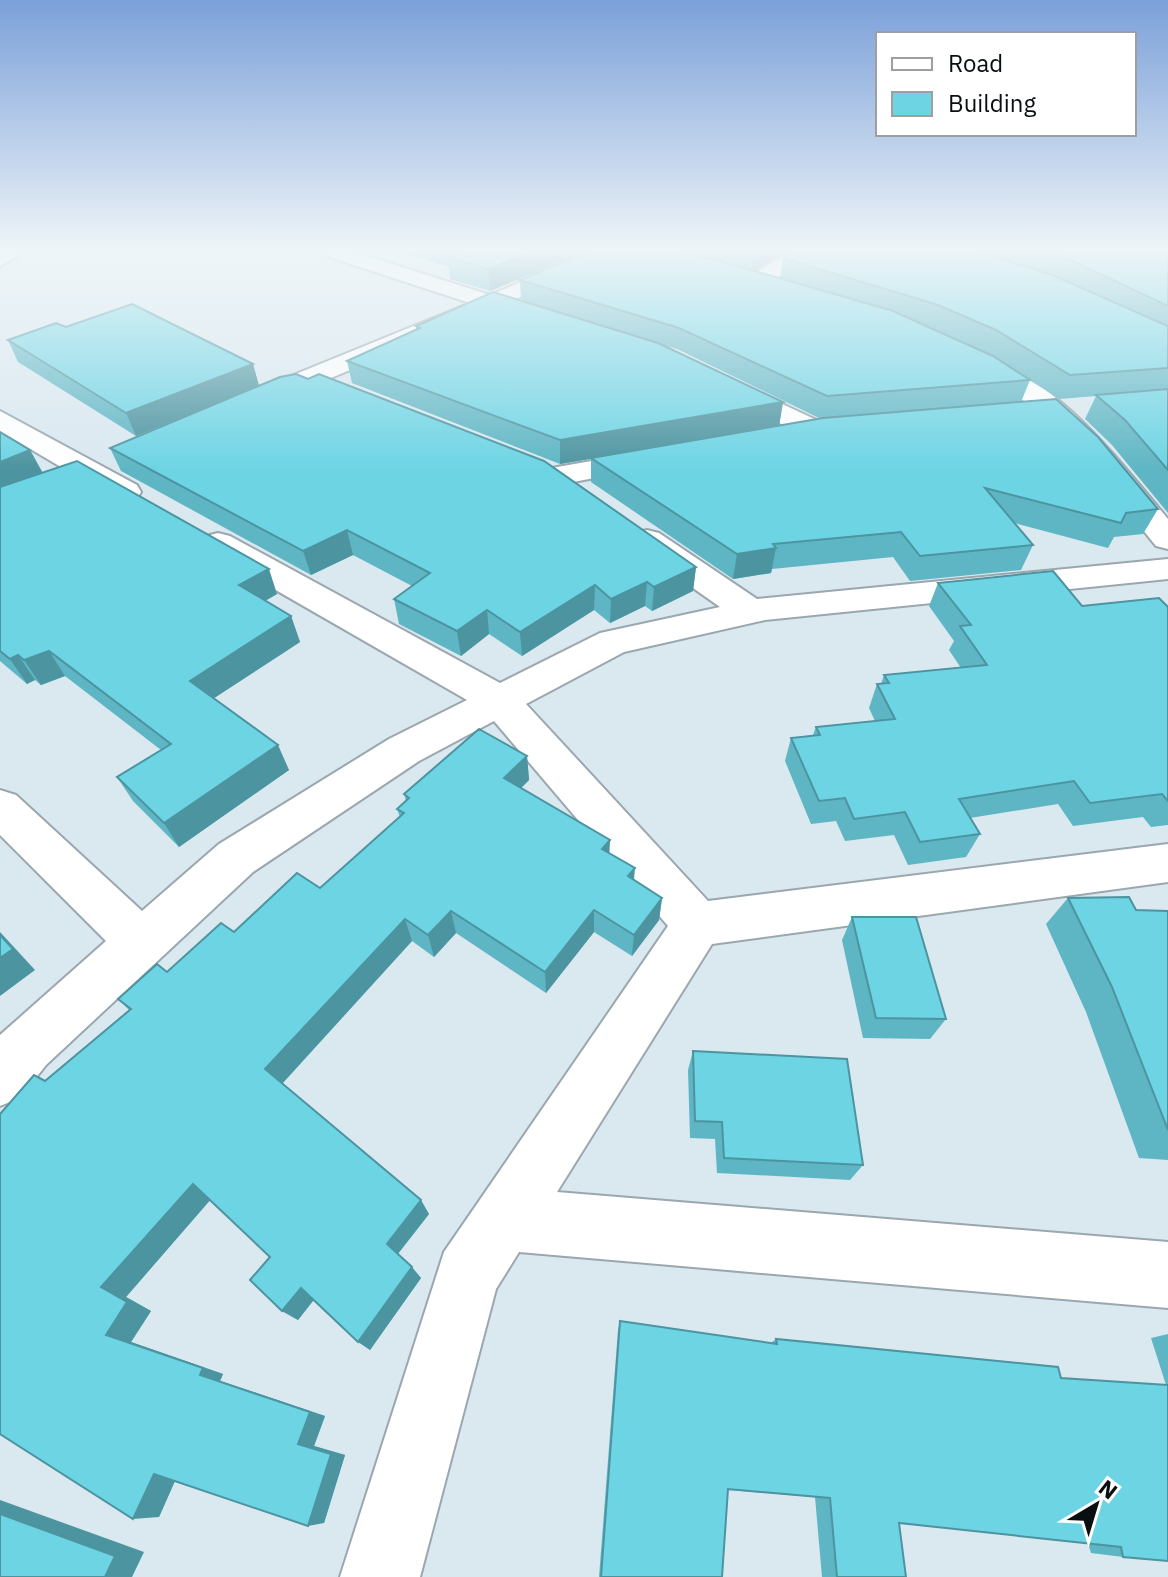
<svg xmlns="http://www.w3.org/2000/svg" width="1168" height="1577" font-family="'IBM Plex Sans',sans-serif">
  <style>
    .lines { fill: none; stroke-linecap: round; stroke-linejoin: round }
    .minor-casing { stroke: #9aa7ae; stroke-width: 4 }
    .minor { fill: #fff; fill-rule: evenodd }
    .wall { fill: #5eb6c4; fill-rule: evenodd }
    .shaded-wall { fill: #4c94a0 }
    .building { fill: #6dd4e4; stroke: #4c94a0; stroke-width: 2 }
  </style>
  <rect width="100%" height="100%" fill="#dae8f0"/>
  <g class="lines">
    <g class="minor-casing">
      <g id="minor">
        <polygon points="5,249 31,249 0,266 0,252"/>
        <polygon points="314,249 345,249 490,295 600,249 628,249 511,301 514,306 511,311 492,310 260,408 242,408 238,402 242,396 470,303 317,253"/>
        <polygon points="796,249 820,249 762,288 746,288 743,283 746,278"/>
        <path d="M975 355C1056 375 1117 459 1168 519V549L1156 546 1065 434 1015 394 966 367 963 362 966 357Z"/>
        <polygon points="729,379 827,425 831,431 827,437 807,437 720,393 716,387"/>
        <polygon points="0,411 137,485 141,492 137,499 115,499 0,431"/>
        <polygon points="649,451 659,454 664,460 659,466 557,485 546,482 542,476 546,470 557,467"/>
        <polygon points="647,530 659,533 757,599 1168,559 1168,579 765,620 624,652 526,704 708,901 1168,844 1168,882 712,944 557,1192 1168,1242 1168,1308 519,1252 496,1289 420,1577 340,1577 444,1252 668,926 494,721 419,761 253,872 46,1065 20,1098 0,1106 0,1035 106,941 0,835 0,790 16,795 142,911 219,844 389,739 467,700 206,550 201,543 206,536 218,533 230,536 500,683 600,633 720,607 635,547 631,540 635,533"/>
      </g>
    </g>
    <use href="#minor" class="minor"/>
  </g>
  <g class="wall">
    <polygon points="390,249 592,249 490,291 450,279 449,267"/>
    <path d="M596 249H790L754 270 780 278 783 258 797 249H1168V513L1112 445 1085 419 1096 396 1060 399 1021 375 1030 380 1021 402 1158 509 1143 534 1114 537 1108 548 1014 523 1033 545 1021 570 910 581 893 557 772 569 771 573 733 579 591 482V459L560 464 352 383 347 361 416 329V326L521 301 520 280ZM925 325 931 327 988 353ZM662 345 677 349 821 419 779 426 783 402Z"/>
    <polygon points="66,327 253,364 259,386 136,436 18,362 8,340"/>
    <polygon points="0,432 30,450 43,473 277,594 265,601 291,616 300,642 214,698 289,770 179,847 133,801 117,777 161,750 65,676 41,685 35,680 27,684 0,661"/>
    <polygon points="110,448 696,567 693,591 652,611 645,606 610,623 594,610 522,656 489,634 461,656 399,624 394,599 412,586 353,555 311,575 121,471"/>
    <polygon points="938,583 1082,606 1168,607 1168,825 1151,827 1143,817 1073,826 1058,804 970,818 980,834 966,857 908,865 894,835 845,841 836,821 811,824 785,761 791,738 813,735 816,727 875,721 869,708 877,684 881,684 884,675 961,668 949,650 954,641 929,606"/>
    <polygon points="527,756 529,780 521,788 609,853 634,880 662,898 659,920 632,956 594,932 546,993 456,933 434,957 412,941 282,1084 429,1214 398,1254 421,1278 370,1350 314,1300 298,1320 282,1311 270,1257 210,1200 126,1297 151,1311 131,1342 223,1374 220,1381 325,1416 314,1446 345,1455 324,1523 175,1481 159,1517 45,1081 129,1010 118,999 320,888 400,817 397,809 406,801 404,794"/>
    <polygon points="1068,898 1136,910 1168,911 1168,1160 1139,1158 1086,1012 1046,924"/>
    <polygon points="852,917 946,1019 930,1039 863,1038 842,940"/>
    <polygon points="693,1051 863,1165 850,1180 717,1173 715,1139 690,1138 688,1070"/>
    <polygon points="620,1321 771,1343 776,1339 1061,1378 1166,1385 1151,1338 1168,1334 1168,1561 1123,1557 1091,1553 1088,1543 899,1523 906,1577 822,1577 815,1497 728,1490 722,1577 599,1577 618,1330"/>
  </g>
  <g class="shaded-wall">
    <polygon points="540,249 592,249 490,291 488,269"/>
    <polygon points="757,249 790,249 752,272 754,251"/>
    <polygon points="253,364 259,386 136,436 126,413"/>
    <polygon points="783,402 779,426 560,464 560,440"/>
    <polygon points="30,450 43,474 0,492 0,462"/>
    <polygon points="347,530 353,555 311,575 303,551"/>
    <polygon points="776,548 771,573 733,579 737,554"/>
    <polygon points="696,567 693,591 652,611 654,587"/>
    <polygon points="269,569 277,594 249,610 239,585"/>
    <polygon points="647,582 645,606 610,623 611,599"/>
    <polygon points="595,585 594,610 522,656 520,632"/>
    <polygon points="487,610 489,634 461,656 457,631"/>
    <polygon points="291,616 300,642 202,706 190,681"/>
    <polygon points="49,651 65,676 41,685 24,660"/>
    <polygon points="18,655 35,680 27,684 10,659"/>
    <polygon points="278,745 289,770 179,847 164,823"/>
    <polygon points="527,756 529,780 507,802 504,778"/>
    <polygon points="610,840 609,863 602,849"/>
    <polygon points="635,868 633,891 628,876"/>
    <polygon points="662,898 659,920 632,956 634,935"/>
    <polygon points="594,910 594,932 546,993 545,972"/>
    <polygon points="451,911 456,933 434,957 428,935"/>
    <polygon points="405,919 412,941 279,1087 265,1069"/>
    <polygon points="0,932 35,970 0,996"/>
    <polygon points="193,1184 212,1198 126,1297 151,1311 131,1342 223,1374 220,1381 325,1416 314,1446 345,1455 324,1523 308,1526 298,1444 200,1375 106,1335 101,1287"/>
    <polygon points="421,1200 429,1214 396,1256 387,1244"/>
    <polygon points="412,1267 421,1278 370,1350 358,1342"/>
    <polygon points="301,1288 315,1298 298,1320 282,1311"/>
    <polygon points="154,1474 178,1474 159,1517 133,1519"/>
    <polygon points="0,1500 144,1552 132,1577 105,1577 0,1514"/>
  </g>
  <g class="building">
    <polygon points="458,249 540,249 488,269 448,257 463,251"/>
    <polygon points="596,249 671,249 727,263 893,311 993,356 1030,380 827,396 679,328 520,280"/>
    <polygon points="797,249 969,249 1050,274 1168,326 1168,368 1070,375 996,330 938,305 783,258"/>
    <polygon points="1042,249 1168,249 1168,306 1056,253"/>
    <polygon points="493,292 658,343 783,402 560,440 347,361 420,328 416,326"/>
    <polygon points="132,304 253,364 126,413 8,340 56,323 66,327"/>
    <polygon points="296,374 308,379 319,374 544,461 696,567 654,587 647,582 611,599 595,585 520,632 487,610 457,631 394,599 430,573 347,530 303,551 110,448 280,377"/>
    <polygon points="1168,389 1168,470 1125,420 1096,395"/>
    <polygon points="1056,399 1098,437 1158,509 1126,513 1121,523 985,488 1033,545 920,556 901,532 773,544 776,548 737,554 591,458 823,418"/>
    <polygon points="0,432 30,450 0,462"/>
    <polygon points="77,461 269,569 239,585 291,616 190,681 278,745 164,823 117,777 171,744 49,651 24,660 18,655 10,659 0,651 0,487"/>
    <polygon points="1053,571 1082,606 1159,598 1168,607 1168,801 1162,794 1090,803 1074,781 959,799 980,834 920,842 905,812 854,819 845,798 819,801 791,738 820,735 816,727 895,719 877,684 889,683 884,675 987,665 960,626 971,625 938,583"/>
    <polygon points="479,729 527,756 504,778 610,840 602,849 635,868 628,876 662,898 634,935 594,910 545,972 451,911 428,935 405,919 265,1069 421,1200 387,1244 412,1267 358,1342 301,1288 282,1311 250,1280 270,1257 193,1184 101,1287 127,1302 106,1335 203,1368 200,1375 310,1412 298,1444 331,1454 308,1526 154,1474 133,1519 0,1434 0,1114 34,1075 45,1081 131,1009 118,999 157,964 167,972 221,923 234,932 297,873 320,888 404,813 397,809 409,798 404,794"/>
    <polygon points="1129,897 1136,910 1168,911 1168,1130 1112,987 1068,898"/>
    <polygon points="852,917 916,917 946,1019 876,1018"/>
    <polygon points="0,935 13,949 0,958"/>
    <polygon points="693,1051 847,1059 863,1165 724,1158 722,1122 695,1121"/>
    <polygon points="620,1321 777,1344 776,1339 1058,1367 1061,1378 1168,1385 1168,1561 1123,1557 1121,1547 899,1523 906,1577 837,1577 830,1498 728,1489 722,1577 601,1577"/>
    <polygon points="0,1514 115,1556 105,1577 0,1577"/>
  </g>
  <linearGradient id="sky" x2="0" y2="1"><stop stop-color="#7ba0d9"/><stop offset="0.53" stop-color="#eef5f8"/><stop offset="1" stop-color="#eef5f8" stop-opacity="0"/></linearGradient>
  <rect width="1168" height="470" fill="url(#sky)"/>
  <rect x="876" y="32" width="260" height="104" fill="#ffffff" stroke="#9d9fa0" stroke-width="2"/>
  <rect x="892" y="58" width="40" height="12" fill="#ffffff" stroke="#9d9fa0" stroke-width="2"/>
  <text x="948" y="72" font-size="24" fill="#090e11">Road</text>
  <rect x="892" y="92" width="40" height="24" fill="#6dd4e4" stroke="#9d9fa0" stroke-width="2"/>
  <text x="948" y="112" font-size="24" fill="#090e11">Building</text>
  <g transform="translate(1096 1505) rotate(38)" stroke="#ffffff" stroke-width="6" paint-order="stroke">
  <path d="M0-6L14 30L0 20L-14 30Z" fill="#090e11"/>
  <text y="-12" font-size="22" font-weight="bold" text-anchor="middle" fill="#090e11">N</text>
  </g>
</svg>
